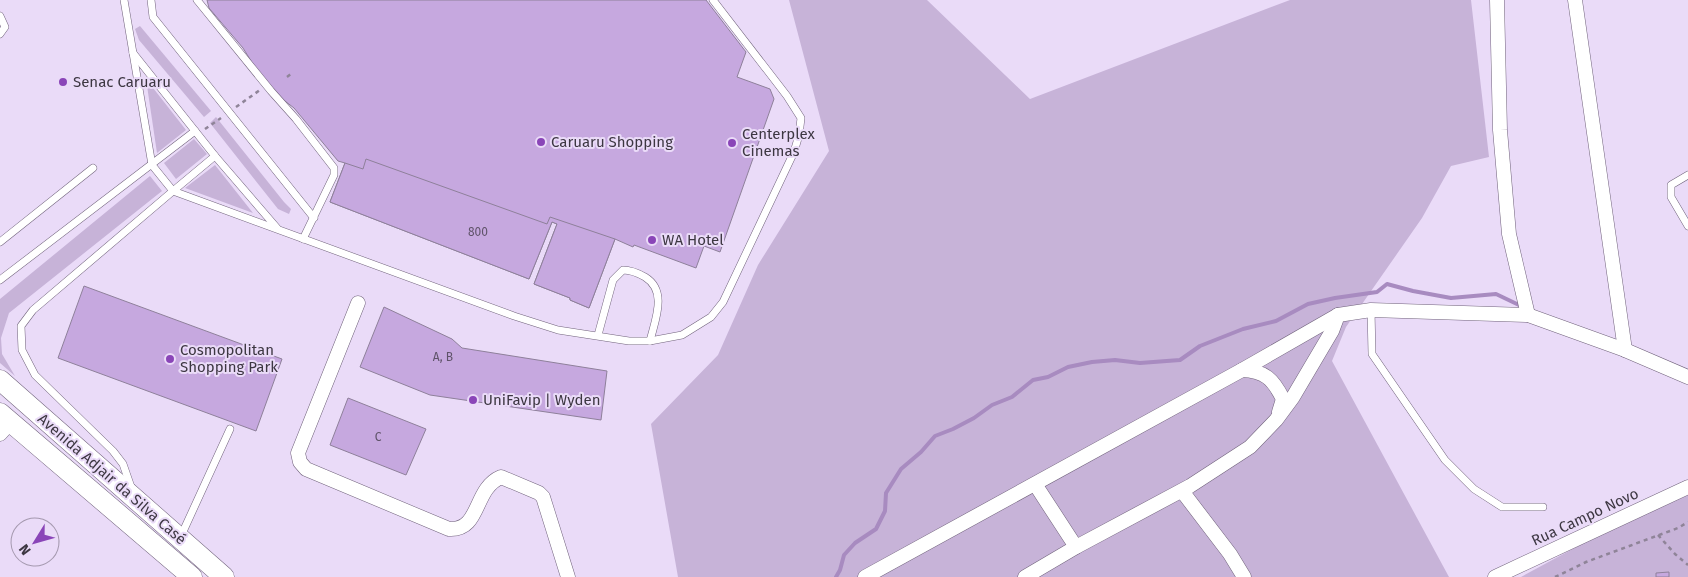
<svg xmlns="http://www.w3.org/2000/svg" width="1688" height="577" font-family="'Fira Sans',sans-serif">
  <style>
    .green { fill: #c7b3d8 }
    .lines { fill: none; stroke-linecap: round; stroke-linejoin: round }
    .stream { stroke: #a88bc0; stroke-width: 4 }
    .building { fill: #c6a8df; stroke: #8e809a }
    .service-casing { stroke: #71637c; stroke-width: 8 }
    .minor-casing { stroke: #71637c; stroke-width: 15 }
    .secondary-casing { stroke: #71637c; stroke-width: 21 }
    .path { stroke: #8f8498; stroke-width: 2.5; stroke-dasharray: 4 4; stroke-linecap: butt }
    .service { stroke: #fff; stroke-width: 7 }
    .minor { stroke: #fff; stroke-width: 14 }
    .secondary { stroke: #fff; stroke-width: 20 }
    .poi-dot { fill: #8a45b8; stroke: #eadbf8; stroke-width: 2 }
    .labels { text-anchor: middle; stroke-width: 4; stroke-linejoin: round; paint-order: stroke }
    .number-label { font-size: 12px; fill: #5f5369 }
    .poi-label { font-size: 15px; fill: #3d3742; stroke: #eadbf8; text-anchor: start }
    .street-label { font-size: 15px; fill: #3d3742; stroke: #eadbf8 }
  </style>
  <rect width="100%" height="100%" fill="#eadbf8"/>
  <g class="green">
    <polygon points="789,0 927,0 1030,99 1290,0 1471,0 1489,157 1451,166 1422,218 1346,327 1332,361 1449,577 678,577 651,424 718,355 758,265 829,151"/>
    <polygon points="140,26 211,111 204,117 139,40 135,29"/>
    <polygon points="146,79 186,130 157,153"/>
    <polygon points="216,117 284,202 291,209 289,214 278,209 210,123"/>
    <polygon points="194,139 207,154 176,179 164,163"/>
    <polygon points="215,165 253,213 185,188"/>
    <polygon points="150,176 162,191 9,313 1,338 2,354 15,376 0,363 0,299"/>
    <polygon points="1688,492 1688,577 1521,577 1604,532"/>
  </g>
  <g class="lines">
    <polyline class="stream" points="836,577 840,570 844,555 855,543 876,529 885,511 886,493 901,469 921,452 935,436 953,429 974,418 992,405 1012,397 1033,380 1048,377 1068,367 1092,362 1115,360 1140,363 1180,360 1200,346 1243,329 1276,321 1308,304 1335,298 1377,292 1387,284 1413,291 1451,298 1496,294 1519,305"/>
  </g>
  <g class="building">
    <polygon points="207,0 706,0 746,52 737,77 770,89 774,99 720,252 704,246 696,268 634,245 633,247 615,239 589,308 570,300 570,298 534,284 557,224 552,222 529,279 330,202 345,163 338,161 294,108 276,94 253,64 243,48 209,8"/>
    <polygon points="366,159 547,224 550,217 615,239 589,308 570,300 570,298 534,284 557,224 552,222 529,279 330,202 345,163 363,169"/>
    <polygon points="84,286 282,359 256,431 58,358"/>
    <polygon points="384,307 452,339 462,348 607,371 601,420 430,395 360,367"/>
    <polygon points="348,398 426,429 406,475 330,445"/>
    <polygon points="1669,572 1669,577 1656,577 1656,573"/>
  </g>
  <g class="lines">
    <g class="service-casing">
      <g id="service">
        <polyline points="124,0 152,165 173,191 514,316 558,330 629,341 650,341 682,335 711,317 723,302 794,152 799,135 801,118 787,96 713,0"/>
        <polyline points="151,0 153,17 314,218"/>
        <polyline points="197,0 271,91 296,119 334,168 334,175 303,239"/>
        <polyline points="0,16 5,27 0,34"/>
        <polyline points="133,53 215,156 277,228"/>
        <polyline points="1688,175 1671,185 1671,197 1688,226"/>
        <polyline points="0,242 93,168"/>
        <polyline points="0,280 195,131"/>
        <polyline points="1371,310 1372,354 1445,460 1474,489 1502,507 1543,507"/>
        <path d="M598 335 613 280 623 270C631 270 638 273 645 277 668 291 655 320 650 341"/>
        <polyline points="131,487 123,464 113,451 35,375 22,350 21,326 33,310 173,191 215,156"/>
        <polyline points="181,536 230,429"/>
      </g>
    </g>
    <g class="minor-casing">
      <g id="minor">
        <polyline points="1497,0 1500,130 1509,234 1528,315"/>
        <polyline points="1575,0 1625,350"/>
        <path d="M358 303 298 453 300 462 306 469 449 529C481 531 473 489 501 477L539 493 543 497 568 577"/>
        <path d="M1242 370C1265 371 1273 379 1283 399L1279 412"/>
        <polyline points="0,434 11,422"/>
        <polyline points="1035,484 1076,547"/>
        <polyline points="1182,491 1230,554 1244,577"/>
        <polyline points="865,577 1242,370 1338,315"/>
        <polyline points="1025,577 1076,547 1190,486 1250,447 1276,420 1293,397 1332,331 1338,315 1371,310 1528,315 1625,350 1688,377"/>
        <polyline points="1495,577 1688,487"/>
      </g>
    </g>
    <g class="secondary-casing">
      <g id="secondary">
        <polyline points="0,380 224,577"/>
        <polyline points="0,413 192,577"/>
      </g>
    </g>
    <g class="path">
      <polyline points="287,77 291,74"/>
      <polyline points="236,107 260,90"/>
      <polyline points="205,129 221,118"/>
      <polyline points="1658,535 1675,554 1688,565"/>
      <polyline points="1555,577 1586,562 1678,528 1688,522"/>
    </g>
    <use href="#service" class="service"/>
    <use href="#minor" class="minor"/>
    <use href="#secondary" class="secondary"/>
  </g>
  <g class="poi-dot">
    <circle cx="63" cy="82" r="5"/>
    <circle cx="541" cy="142" r="5"/>
    <circle cx="732" cy="143" r="5"/>
    <circle cx="652" cy="240" r="5"/>
    <circle cx="170" cy="359" r="5"/>
    <circle cx="473" cy="400" r="5"/>
  </g>
  <g class="labels">
    <g class="number-label">
      <text x="478" y="236">800</text>
      <text x="443" y="361">A, B</text>
      <text x="378" y="441">C</text>
    </g>
    <g class="poi-label">
      <text x="73" y="87">Senac Caruaru</text>
      <text x="742" y="139">Centerplex<tspan x="742" dy="17">Cinemas</tspan></text>
      <text x="551" y="147">Caruaru Shopping</text>
      <text x="662" y="245">WA Hotel</text>
      <text x="180" y="355">Cosmopolitan<tspan x="180" dy="17">Shopping Park</tspan></text>
      <text x="483" y="405">UniFavip | Wyden</text>
    </g>
    <g class="street-label">
      <text transform="translate(112 479) rotate(41)" y="5">Avenida Adjair da Silva Casé</text>
      <text transform="translate(1585 517) rotate(-25)" y="5">Rua Campo Novo</text>
    </g>
  </g>
  <g transform="translate(35 542) rotate(233)"><circle r="24" fill="#eadbf8" stroke="#a599af"/>
  <path d="M0-4L9 19L0 12L-9 19Z" fill="#8a45b8"/>
  <text y="-8" font-size="14" font-weight="bold" text-anchor="middle" fill="#3d3742">N</text>
  </g>
</svg>
